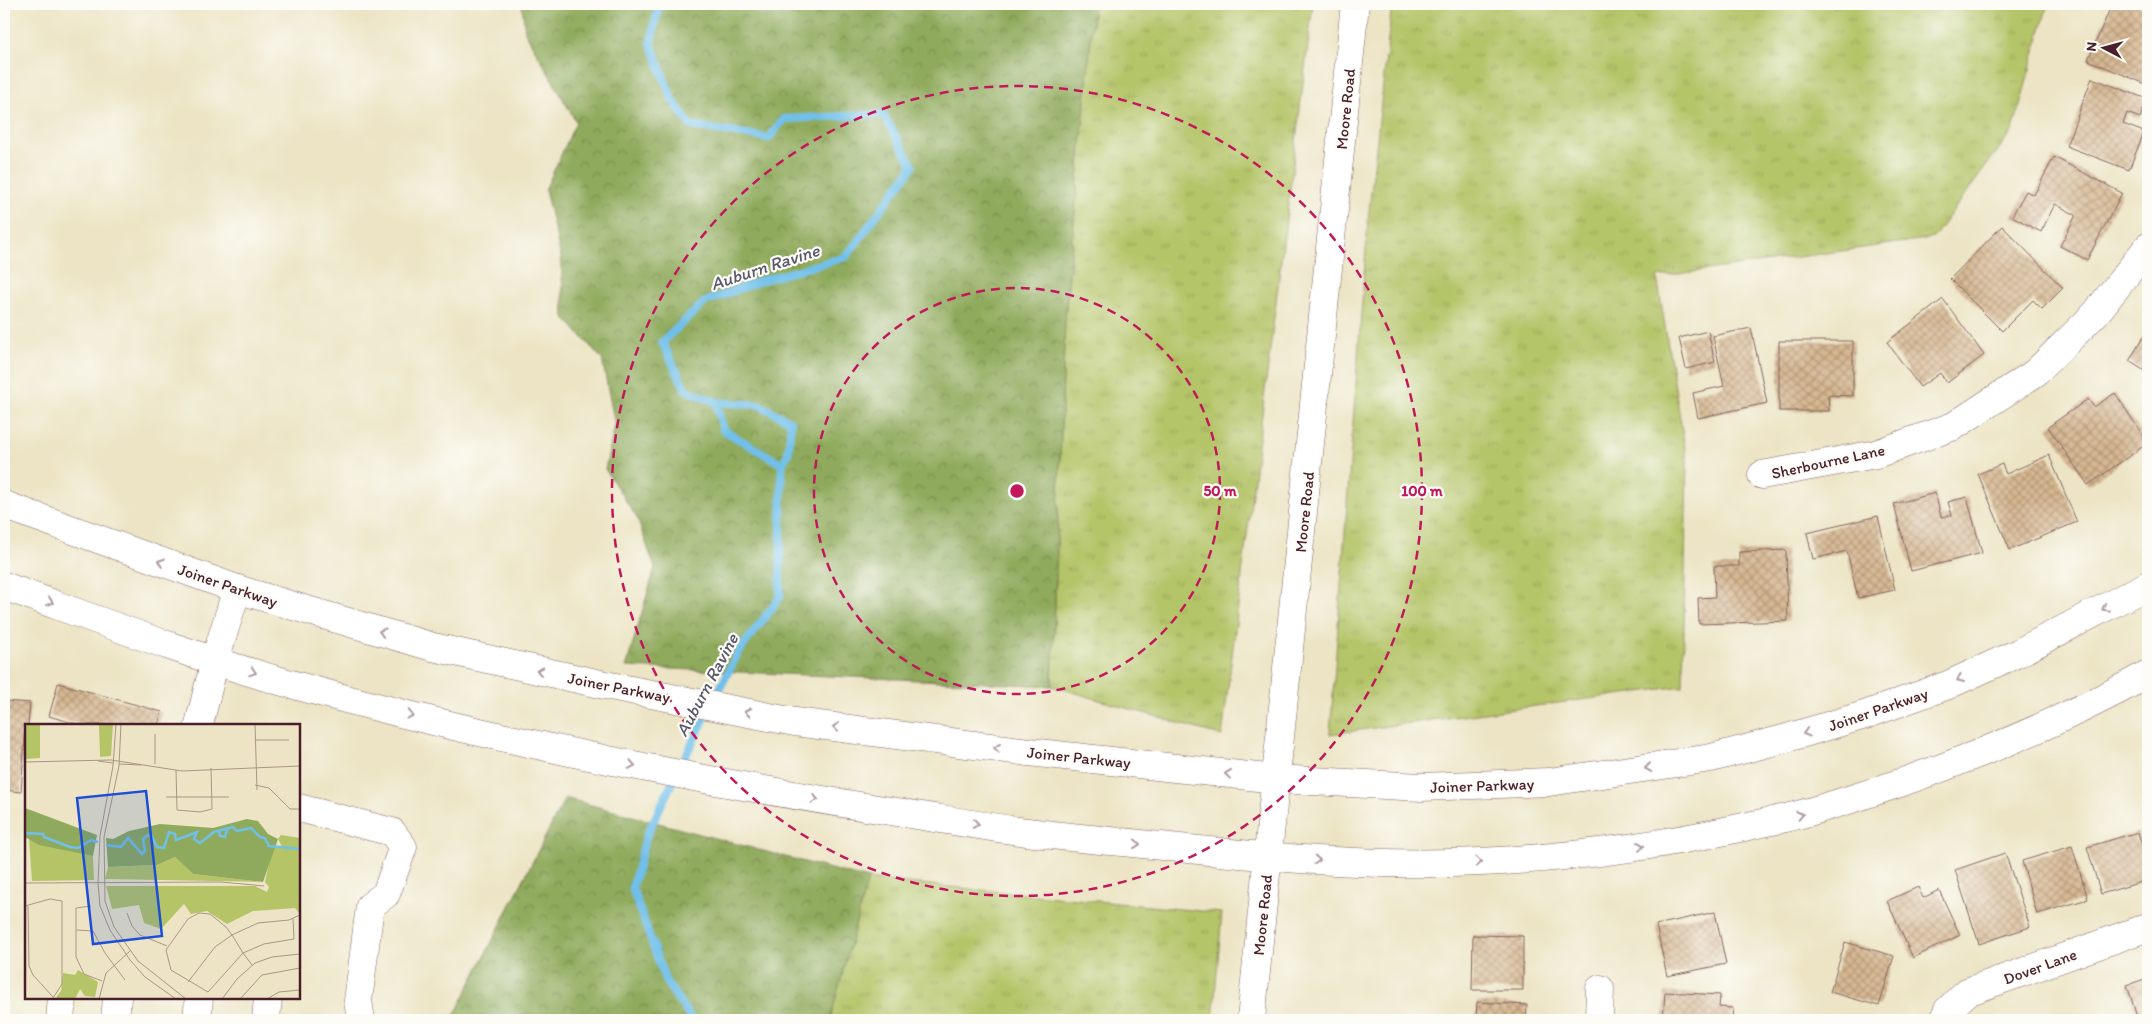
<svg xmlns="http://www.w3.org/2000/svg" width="2152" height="1024" font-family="Itim,sans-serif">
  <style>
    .grass { fill: url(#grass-tufts); stroke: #7f7249 }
    .forest { fill: url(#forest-crowns); stroke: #6c6444 }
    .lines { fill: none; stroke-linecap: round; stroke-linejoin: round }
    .stream { stroke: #70c0eb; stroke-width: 8 }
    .building { fill: url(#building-cross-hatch) }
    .minor-casing { stroke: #836461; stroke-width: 29 }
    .major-casing { stroke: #836461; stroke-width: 29 }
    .minor { stroke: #fff; stroke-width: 28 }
    .major { stroke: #fff; stroke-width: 28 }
    .oneway { stroke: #ae9aa0 }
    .ring { fill: none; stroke: #c2185b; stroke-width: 2.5; stroke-dasharray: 9 6 }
    .labels { text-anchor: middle; stroke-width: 4.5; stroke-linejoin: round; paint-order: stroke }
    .street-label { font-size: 16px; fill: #4a1f2b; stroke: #fdfcf7 }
    .water-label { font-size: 18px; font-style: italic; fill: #57576e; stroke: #fdfcf7 }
    .inset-river { fill: none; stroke: #70c0eb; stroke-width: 2.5 }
    .inset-road { fill: none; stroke: #ab9587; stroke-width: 1 }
    .view { fill: #1d4ed8; fill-opacity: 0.15; stroke: #1d4ed8; stroke-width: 2.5 }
    .inset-edge { fill: none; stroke: #4a1f2b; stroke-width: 2.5 }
    .centre { fill: #c2185b; stroke: #fdfcf7; stroke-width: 2.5 }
    .ring-label { font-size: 15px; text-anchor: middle; font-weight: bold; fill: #c2185b; stroke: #fdfcf7; stroke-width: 4.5; stroke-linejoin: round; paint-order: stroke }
  </style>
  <defs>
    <pattern id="grass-tufts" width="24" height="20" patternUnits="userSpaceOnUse" patternTransform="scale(1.25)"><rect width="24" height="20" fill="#b4c467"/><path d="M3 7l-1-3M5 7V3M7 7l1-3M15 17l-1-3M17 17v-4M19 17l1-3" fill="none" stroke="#9ca85a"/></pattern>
    <pattern id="forest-crowns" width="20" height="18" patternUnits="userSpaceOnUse" patternTransform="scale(1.25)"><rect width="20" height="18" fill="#8faa5c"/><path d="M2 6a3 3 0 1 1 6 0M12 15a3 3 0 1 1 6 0" fill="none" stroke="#778a4c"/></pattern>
    <pattern id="building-cross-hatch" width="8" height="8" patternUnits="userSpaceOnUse" patternTransform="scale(1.25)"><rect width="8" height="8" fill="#d7b892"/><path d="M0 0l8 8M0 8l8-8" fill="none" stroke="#b09577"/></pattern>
  </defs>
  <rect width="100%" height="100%" fill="#fdfcf7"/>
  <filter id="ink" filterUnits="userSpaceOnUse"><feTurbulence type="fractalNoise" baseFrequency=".02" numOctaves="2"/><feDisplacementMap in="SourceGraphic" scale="10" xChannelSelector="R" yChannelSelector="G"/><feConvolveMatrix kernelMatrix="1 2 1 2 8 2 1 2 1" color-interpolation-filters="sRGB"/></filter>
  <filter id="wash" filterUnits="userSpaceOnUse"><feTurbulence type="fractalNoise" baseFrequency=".0096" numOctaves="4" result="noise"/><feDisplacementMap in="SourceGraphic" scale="20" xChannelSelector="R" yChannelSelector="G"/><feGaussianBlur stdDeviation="1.12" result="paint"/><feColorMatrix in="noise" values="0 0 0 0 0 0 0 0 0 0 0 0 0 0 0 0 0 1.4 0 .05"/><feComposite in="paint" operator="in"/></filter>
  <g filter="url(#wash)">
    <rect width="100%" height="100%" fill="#ece4c4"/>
    <g class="grass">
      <polygon points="1094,4 1313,4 1222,736 1052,686 1065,319"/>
      <polygon points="1392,4 2048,4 2013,130 1933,238 1657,277 1687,461 1683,686 1330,734 1368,220"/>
      <polygon points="868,879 1222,913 1213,1020 814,1020"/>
    </g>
    <g class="forest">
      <polygon points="522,4 1094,4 1065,319 1052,686 626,667 655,568 637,518 605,469 615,425 602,359 564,317 561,257 545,190 576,122 525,32"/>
      <polygon points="565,798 868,879 830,1020 452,1020"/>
    </g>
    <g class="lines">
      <g class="stream">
        <polyline points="659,4 651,43 672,99 691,126 769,138 784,119 883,114 913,166 846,257 763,280 705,302 662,342 686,390 716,402 723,430 782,464 780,597 738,653 679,769"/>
        <polyline points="716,402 760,405 791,422 788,454 782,464"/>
        <polyline points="674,779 647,834 632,888 666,982 692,1020"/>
      </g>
    </g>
    <g id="blocks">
      <g class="building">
        <polygon points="2112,4 2139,4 2148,8 2148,85 2088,60"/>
        <polygon points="2092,78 2147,99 2140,118 2127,113 2123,124 2144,132 2129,170 2066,146"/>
        <polygon points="2054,157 2122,193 2087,260 2060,246 2076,215 2055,204 2041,232 2012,216 2026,191 2034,195"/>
        <polygon points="2002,226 2063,288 2042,309 2033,300 2002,331 1950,279"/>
        <polygon points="1943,299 1984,355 1947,383 1940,373 1920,387 1887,342"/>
        <polygon points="1751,328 1767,403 1698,418 1693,393 1724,386 1713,336"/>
        <polygon points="2148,329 2148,373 2129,361"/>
        <polygon points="1708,331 1715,362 1686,369 1679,338"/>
        <polygon points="1779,341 1853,341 1853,396 1828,395 1829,411 1779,411"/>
        <polygon points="2115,393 2148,443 2088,485 2048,427 2088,399 2094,407"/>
        <polygon points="2049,455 2077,522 2010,550 1978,474 2002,464 2006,474"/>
        <polygon points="1935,493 1941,517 1952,515 1948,502 1967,497 1982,553 1911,571 1894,504"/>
        <polygon points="1878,516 1895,590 1858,598 1847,551 1813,559 1807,533"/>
        <polygon points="1786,550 1788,621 1699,624 1698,598 1715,597 1714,566 1739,566 1739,552"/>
        <polygon points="58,683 162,712 158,725 80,725 49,716"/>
        <polygon points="4,701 30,703 28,725 26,725 21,792 4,790"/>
        <polygon points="2138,832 2148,866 2148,880 2101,894 2087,847"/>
        <polygon points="2072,846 2088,899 2037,914 2022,861"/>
        <polygon points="2005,853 2030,927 1979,944 1955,870"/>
        <polygon points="1918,887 1923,898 1939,890 1960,935 1913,958 1887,901"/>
        <polygon points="1715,912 1726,964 1667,976 1656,925"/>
        <polygon points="1473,935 1523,936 1523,990 1472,990"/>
        <polygon points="1845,942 1894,956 1879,1006 1830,992"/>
        <polygon points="2148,978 2148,1020 2138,1020 2127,985"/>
        <polygon points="1665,992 1720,995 1719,1007 1733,1008 1732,1020 1663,1020"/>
        <polygon points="1477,1002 1527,1005 1526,1020 1476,1020"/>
      </g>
    </g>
  </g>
  <g filter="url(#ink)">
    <use href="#blocks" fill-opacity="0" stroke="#836461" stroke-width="1"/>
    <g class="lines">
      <g class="minor-casing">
        <g id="minor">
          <polyline points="1762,475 1876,454 1954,426 2035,373 2096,313 2148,247"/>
          <polyline points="199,725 215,660 237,589"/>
          <polyline points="299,808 392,832 403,847 386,894 370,906 358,1001 361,1020"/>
          <polyline points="60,1020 62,998"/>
          <polyline points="115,1020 117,998"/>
          <polyline points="197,1020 199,998"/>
          <polyline points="266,1020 268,998"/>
          <polyline points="1251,1020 1355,4"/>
          <polyline points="1599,1020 1600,989"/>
          <polyline points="1945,1020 1947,1011 1967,992 2148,927"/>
        </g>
      </g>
      <g class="major-casing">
        <g id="major">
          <polyline points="4,505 237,589 300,608 433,647 605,685 795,722 1029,752 1276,779 1421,787 1549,782 1711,758 1787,738 1865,715 1948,685 2018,653 2148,585"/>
          <path d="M4 586C98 620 191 656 287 683 483 738 683 778 884 810 932 817 979 826 1027 832 1075 838 1123 842 1170 847 1273 858 1377 867 1481 862 1570 858 1658 846 1744 827 1766 822 1788 818 1809 812 1922 779 2046 731 2148 674"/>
        </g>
      </g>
      <use href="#minor" class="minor"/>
      <use href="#major" class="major"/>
    </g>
    <defs><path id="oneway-chevron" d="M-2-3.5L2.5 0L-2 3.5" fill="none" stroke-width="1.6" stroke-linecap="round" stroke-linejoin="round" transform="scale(1.25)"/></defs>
    <g class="oneway">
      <use href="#oneway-chevron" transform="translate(161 562) rotate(-160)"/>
      <use href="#oneway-chevron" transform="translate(50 602) rotate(20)"/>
      <use href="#oneway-chevron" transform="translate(2105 608) rotate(152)"/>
      <use href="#oneway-chevron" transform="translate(382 632) rotate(-164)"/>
      <use href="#oneway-chevron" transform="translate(540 671) rotate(-167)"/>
      <use href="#oneway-chevron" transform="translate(253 672) rotate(18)"/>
      <use href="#oneway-chevron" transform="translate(1960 679) rotate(156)"/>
      <use href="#oneway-chevron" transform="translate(748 712) rotate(-169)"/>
      <use href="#oneway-chevron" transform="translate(410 715) rotate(14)"/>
      <use href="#oneway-chevron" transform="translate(836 727) rotate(-173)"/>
      <use href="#oneway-chevron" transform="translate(1806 733) rotate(163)"/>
      <use href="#oneway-chevron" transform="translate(997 748) rotate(-173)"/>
      <use href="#oneway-chevron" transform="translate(632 765) rotate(11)"/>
      <use href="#oneway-chevron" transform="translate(1648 768) rotate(171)"/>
      <use href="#oneway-chevron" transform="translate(1228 774) rotate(-174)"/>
      <use href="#oneway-chevron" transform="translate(815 799) rotate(9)"/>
      <use href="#oneway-chevron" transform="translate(1800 815) rotate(-13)"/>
      <use href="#oneway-chevron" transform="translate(976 824) rotate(9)"/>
      <use href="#oneway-chevron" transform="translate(1137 844) rotate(6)"/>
      <use href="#oneway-chevron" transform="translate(1641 846) rotate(-8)"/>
      <use href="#oneway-chevron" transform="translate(1317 860) rotate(3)"/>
      <use href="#oneway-chevron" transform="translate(1479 862) rotate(-3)"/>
    </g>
  </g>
  <g class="ring">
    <circle cx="1017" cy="491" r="203"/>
    <circle cx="1017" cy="491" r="405"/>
  </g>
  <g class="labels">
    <g class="street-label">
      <text transform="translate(1345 109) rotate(-84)" y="6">Moore Road</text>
      <text transform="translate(1828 461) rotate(-12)" y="6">Sherbourne Lane</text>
      <text transform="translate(1304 512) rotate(-84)" y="6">Moore Road</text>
      <text transform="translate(228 585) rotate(19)" y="6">Joiner Parkway</text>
      <text transform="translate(619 687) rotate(11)" y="6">Joiner Parkway</text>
      <text transform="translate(1878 709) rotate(-19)" y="6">Joiner Parkway</text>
      <text transform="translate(1079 757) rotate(6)" y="6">Joiner Parkway</text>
      <text transform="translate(1482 785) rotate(-2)" y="6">Joiner Parkway</text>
      <text transform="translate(1262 915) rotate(-84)" y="6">Moore Road</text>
      <text transform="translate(2040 966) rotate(-20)" y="6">Dover Lane</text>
    </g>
    <g class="water-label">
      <text transform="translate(765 267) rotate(-18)" y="6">Auburn Ravine</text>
      <text transform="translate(707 685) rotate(-62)" y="6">Auburn Ravine</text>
    </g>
  </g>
  <g transform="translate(25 724)">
    <rect width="275" height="275" fill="#ece4c4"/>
    <path d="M0 0H15V34L0 35ZM74 0H88L86 32 75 33ZM256 111 275 114 274 189 270 184 228 187 202 200 182 187 166 190 159 180 136 205 119 199 114 181 87 185 81 162H230L242 168 244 163 240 158 248 122 257 123 253 115ZM4 115 68 132 69 156 7 157ZM150 133 168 150 238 158 80 155 83 143 132 141ZM53 246 73 258 70 273 60 272 55 265 50 275H30L36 267 38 249 50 251Z" fill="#b4c467"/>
    <path d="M0 84 72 111 68 132 14 121 0 113ZM222 95 233 97 243 110 253 115 238 158 168 150 150 133 132 141 83 143 81 114 88 115 104 107 135 100 188 104Z" fill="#8faa5c"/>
    <path class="inset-river" d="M194 108 195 112 200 113 202 106M0 109 18 110 19 113 45 123 53 124 66 116 73 118M81 121 96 123 103 114 117 130 120 127 118 115 123 111 127 112 132 123 139 124 144 108 150 110 151 116 172 108 169 115 175 119 189 108 208 103 212 107 226 104 235 113 240 114 244 122 275 125"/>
    <path class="inset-road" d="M91 0 88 42 75 112 73 159 75 182 85 206 105 236 120 253 151 275M96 0 94 42 79 113 80 177 89 203 113 237 161 275M230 0 232 66M230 16H264M73 37 88 39M0 38 86 36 157 47 275 42M94 40 116 41M130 40V10M151 46 152 86 175 88 187 85 186 44M230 61 244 64 265 85H275M141 73H204M0 159 196 158 239 162M0 182 25 175 37 177V260L28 274M3 182 4 242 8 251 28 273M66 182 51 184V233L59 250 77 257M102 189 107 202 115 211 142 222M52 206 68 207 80 229 100 256M227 241 218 229 207 211 201 203 185 190 174 189 163 195 141 226 146 246 183 268 218 229 239 220 269 215 268 195M163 258 190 223 207 211 233 199 264 196 275 191M74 275 81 249 105 227M197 275 212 255 230 239 247 233 275 230M215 275 237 251 275 244M242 275 254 268 275 266"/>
    <path class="view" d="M121 67 137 212 68 220 52 74Z"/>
    <rect width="275" height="275" class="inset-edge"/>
  </g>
  <circle cx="1017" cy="491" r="8" class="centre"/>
  <g class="ring-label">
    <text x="1220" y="496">50 m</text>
    <text x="1422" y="496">100 m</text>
  </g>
  <rect width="2152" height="1024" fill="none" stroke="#fdfcf7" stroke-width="20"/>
  <g transform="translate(2104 48) rotate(276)" stroke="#fdfcf7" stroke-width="4" paint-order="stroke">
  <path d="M0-4L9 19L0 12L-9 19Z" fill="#4a1f2b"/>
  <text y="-8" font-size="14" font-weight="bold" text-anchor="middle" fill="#4a1f2b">N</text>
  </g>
</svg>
